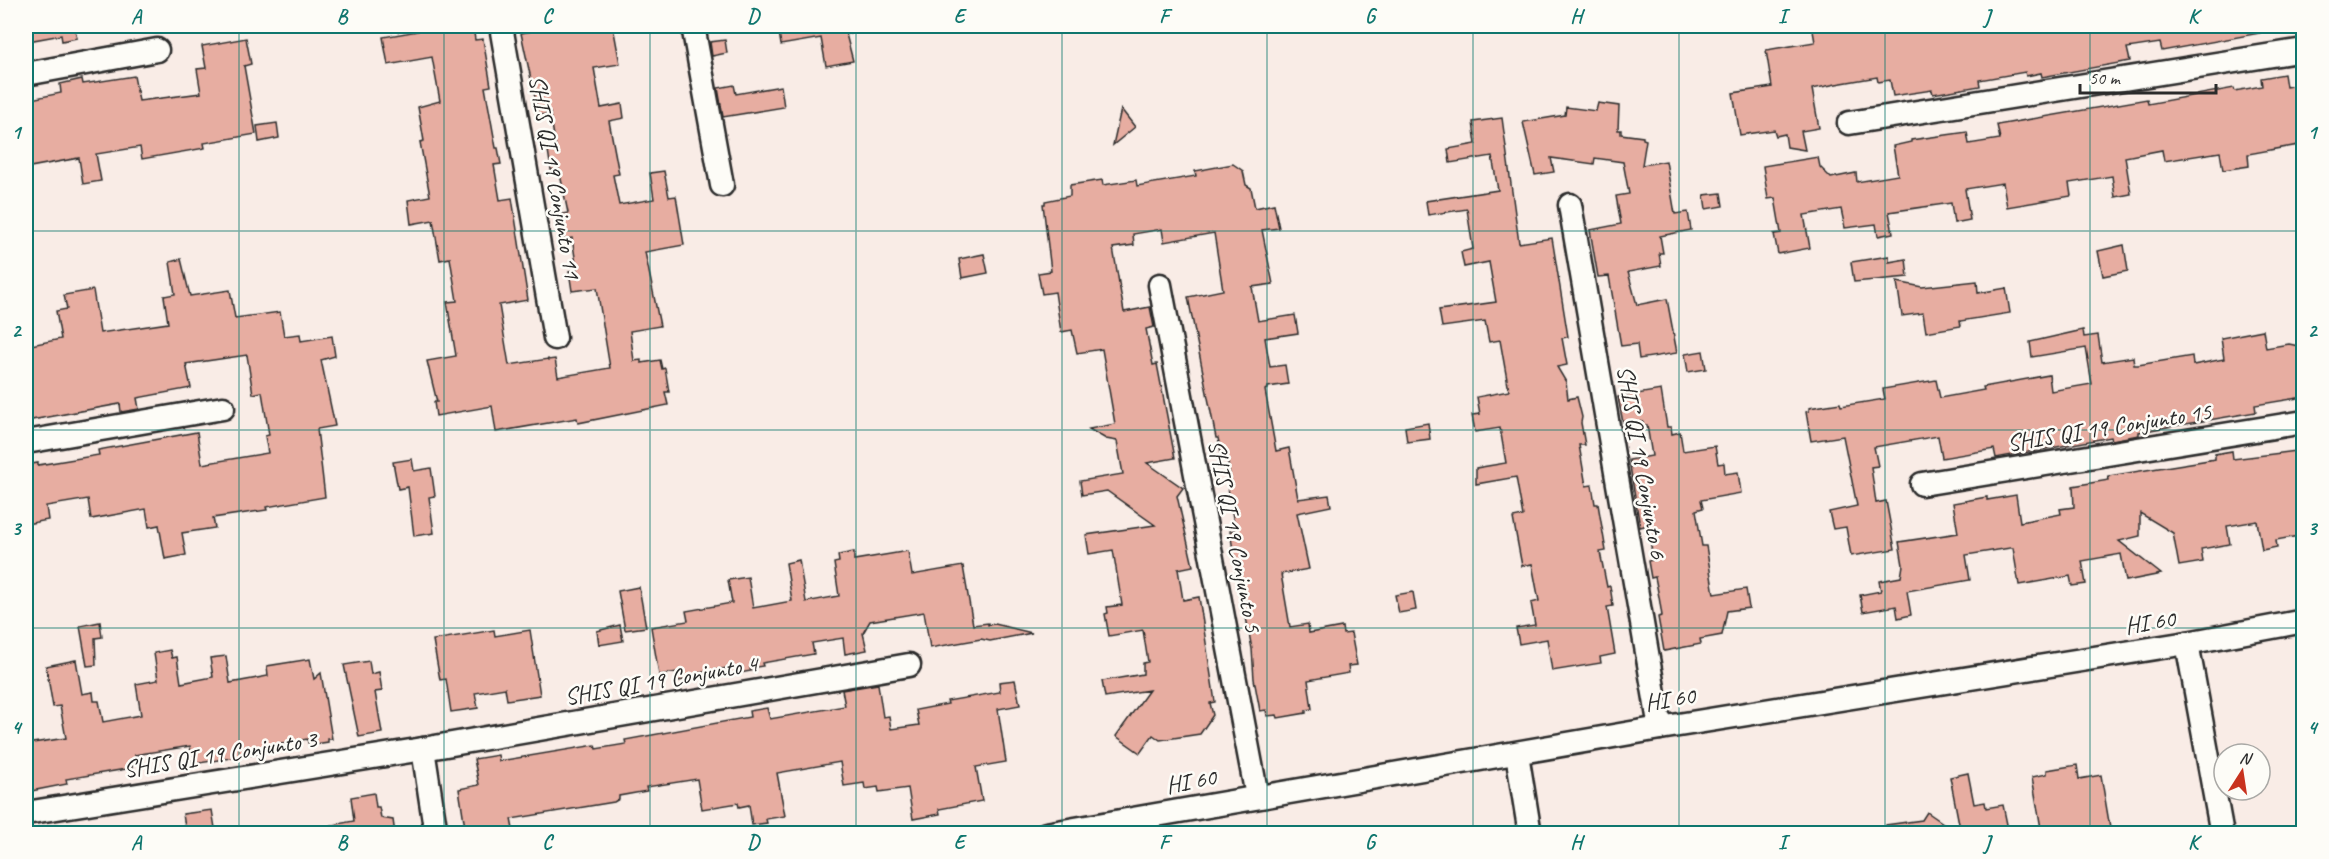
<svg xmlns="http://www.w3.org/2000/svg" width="2329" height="859" font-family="Caveat,sans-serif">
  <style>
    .building { fill: #e7ada1; stroke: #2b2b2b; stroke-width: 1.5 }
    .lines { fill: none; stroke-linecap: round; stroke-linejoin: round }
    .minor-casing { stroke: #2b2b2b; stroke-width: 27 }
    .minor { stroke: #fdfcf7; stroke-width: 22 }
    .grid { fill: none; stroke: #0f766e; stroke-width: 1.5; stroke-opacity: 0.55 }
    .labels { text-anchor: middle; stroke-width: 5; stroke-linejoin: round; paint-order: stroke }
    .street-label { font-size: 24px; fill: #2b2b2b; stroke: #fdfcf7 }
    .neatline { fill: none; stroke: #0f766e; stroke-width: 2 }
    .grid-label { font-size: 20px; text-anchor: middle; font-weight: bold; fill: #0f766e }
  </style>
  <rect width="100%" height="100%" fill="#f9ece6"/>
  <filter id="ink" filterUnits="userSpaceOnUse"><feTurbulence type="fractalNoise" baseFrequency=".0167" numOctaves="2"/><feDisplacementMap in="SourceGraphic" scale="12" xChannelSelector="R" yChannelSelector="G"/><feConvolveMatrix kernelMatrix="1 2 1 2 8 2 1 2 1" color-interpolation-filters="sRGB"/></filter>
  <g filter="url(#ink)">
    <g class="building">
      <polygon points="26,26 74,26 77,38 62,41 61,35 28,41"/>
      <polygon points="417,26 473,26 475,40 483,39 491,86 485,87 496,148 498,148 501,164 494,165 500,200 512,198 528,300 499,305 509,365 548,359 548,360 555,359 558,377 610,368 597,288 572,291 569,271 577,270 572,238 560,240 556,215 568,213 559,169 551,170 548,150 556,148 550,113 539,116 521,33 562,26 613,26 620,64 594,68 601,108 622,104 624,118 609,121 619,174 613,175 619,205 654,199 650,173 664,171 669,197 676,196 684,245 645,252 660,326 630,331 634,361 641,360 641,363 660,360 662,369 665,368 669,392 665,392 668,405 578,423 577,418 496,432 492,406 436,416 434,402 437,402 427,361 456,356 447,302 457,301 450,258 440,260 433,220 411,224 408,200 430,196 420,142 424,141 418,107 440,101 432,57 388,65 383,37 418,31"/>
      <polygon points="778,26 850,26 850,33 846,34 853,61 826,66 821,38 781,45"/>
      <polygon points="1815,26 1860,26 1861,35 1921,26 2259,26 2260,33 2162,51 2160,43 2127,48 2130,61 2042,77 2041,73 2026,76 2025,72 1979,80 1980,86 1933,94 1932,90 1893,96 1890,80 1878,82 1877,77 1836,84 1812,89 1819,128 1801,131 1805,150 1787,147 1785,134 1776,136 1774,130 1740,135 1733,93 1772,87 1766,50 1815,42 1813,31 1816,30"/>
      <polygon points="246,38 251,64 244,66 256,134 204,143 205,148 142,159 140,147 96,154 101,181 83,184 79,158 30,167 27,149 26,149 26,100 61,93 60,84 82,79 83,84 134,76 139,101 201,93 197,69 206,68 202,46"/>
      <polygon points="725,40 727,53 712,56 710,42"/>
      <polygon points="2284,74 2286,87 2304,84 2304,144 2248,154 2249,166 2223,170 2220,152 2164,161 2162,150 2125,157 2131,194 2115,197 2112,176 2069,183 2071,196 2007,207 2003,183 1965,189 1970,220 1954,223 1951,203 1889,212 1893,233 1878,236 1876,224 1845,228 1841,209 1804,215 1810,248 1778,254 1774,234 1781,233 1775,198 1768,199 1763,166 1818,157 1820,167 1831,178 1856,173 1857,182 1898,175 1893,146 1911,142 1911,140 1967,132 1969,144 2000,139 1997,125 2147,99 2148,104 2234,88 2235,91 2262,86 2261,78"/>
      <polygon points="734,85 736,94 781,86 784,107 723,117 718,88"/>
      <polygon points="1598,103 1619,106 1618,130 1621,130 1621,134 1643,137 1643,139 1646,140 1642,165 1666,161 1675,214 1688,212 1691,230 1660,236 1663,253 1659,253 1661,266 1628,272 1637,305 1667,299 1677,353 1639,359 1637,344 1621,346 1609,276 1598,277 1590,230 1621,224 1616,196 1629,194 1623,162 1595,158 1594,164 1551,158 1554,172 1535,175 1523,122 1565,115 1566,107 1596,111"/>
      <polygon points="1121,109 1135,127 1113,145"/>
      <polygon points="1502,118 1519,243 1552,238 1568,337 1562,338 1567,365 1557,367 1566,382 1568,399 1577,397 1582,417 1581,423 1585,445 1579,445 1586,486 1592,485 1595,504 1598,504 1606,551 1600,552 1607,587 1610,586 1613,606 1607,607 1615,654 1600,657 1601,663 1552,671 1547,639 1519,644 1516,628 1535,625 1531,603 1539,601 1532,564 1522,566 1513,518 1523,516 1516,477 1476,484 1476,468 1506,463 1500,428 1475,432 1472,415 1480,414 1477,397 1509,391 1500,340 1489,342 1485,321 1442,327 1439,310 1496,302 1489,262 1464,267 1461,252 1473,249 1467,209 1428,215 1426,201 1498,190 1492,156 1450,163 1448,149 1476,144 1473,122"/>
      <polygon points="277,123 279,138 259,142 257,126"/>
      <polygon points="1233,164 1243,171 1246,185 1251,188 1255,208 1274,204 1279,228 1262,230 1273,284 1252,287 1258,321 1295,315 1298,333 1265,338 1270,367 1285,365 1288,384 1268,387 1268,389 1265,390 1276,451 1289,448 1298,499 1329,495 1331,506 1297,513 1309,569 1281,574 1290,627 1308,624 1309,633 1342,627 1343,634 1351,633 1357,665 1348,666 1349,673 1308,680 1312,709 1306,710 1306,713 1278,718 1277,715 1267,716 1266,710 1260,711 1254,679 1252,649 1243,601 1241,601 1230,531 1235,530 1227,482 1231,482 1226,451 1221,452 1218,438 1216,438 1188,297 1223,290 1214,233 1164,242 1162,229 1133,234 1134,245 1113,248 1124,312 1150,307 1154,327 1146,329 1153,365 1157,364 1175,458 1147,463 1183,488 1177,496 1193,566 1178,569 1183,600 1199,597 1215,702 1210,703 1213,715 1200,734 1160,740 1153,735 1140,753 1116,736 1149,690 1105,697 1102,681 1143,674 1143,663 1148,662 1143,630 1109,636 1105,614 1108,613 1107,607 1122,605 1113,550 1089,554 1086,535 1155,525 1107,491 1082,495 1080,481 1123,474 1117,441 1106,439 1089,429 1115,424 1102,349 1077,353 1072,330 1061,332 1055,292 1042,294 1038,273 1051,271 1043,204 1045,204 1045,201 1070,196 1070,185 1102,180 1103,185 1136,180 1137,186 1196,176 1195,171"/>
      <polygon points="1721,193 1723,206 1706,209 1704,195"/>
      <polygon points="2124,245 2128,271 2103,276 2098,251"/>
      <polygon points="984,254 988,273 962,278 959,259"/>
      <polygon points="1889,256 1889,262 1906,259 1908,277 1854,282 1851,262"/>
      <polygon points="181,259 190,296 230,290 235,318 280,312 284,336 300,334 301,341 332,336 335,356 321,360 335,426 317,429 325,497 266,507 267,510 213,518 215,528 182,533 186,555 165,559 159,525 149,527 146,509 91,519 88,499 46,506 48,520 26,524 26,465 38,463 38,465 99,455 98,450 197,432 202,464 268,453 265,436 269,435 262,392 253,394 247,355 186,364 191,388 137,398 139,409 121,412 120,404 26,421 26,357 28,356 26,346 61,339 56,311 67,309 64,295 93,290 100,333 168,323 164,296 175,294 170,262"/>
      <polygon points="1977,281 1978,293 2006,288 2010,313 1960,321 1961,326 1926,332 1923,313 1902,316 1897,282 1922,287"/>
      <polygon points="2083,330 2084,337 2098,335 2102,362 2133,357 2134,365 2138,365 2192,356 2193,365 2224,359 2221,338 2263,330 2266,348 2289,344 2304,347 2304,397 2255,405 2256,412 2139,432 2139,435 2112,440 2111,437 1996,458 1994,449 1942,458 1938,436 1874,447 1878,466 1871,467 1876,503 1886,501 1895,549 1851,556 1846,527 1833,529 1829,512 1857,506 1843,436 1811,441 1806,412 1809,411 1809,408 1840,403 1841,406 1885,399 1883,389 1936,380 1940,398 1984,390 1983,387 2049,375 2051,391 2092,384 2086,348 2032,357 2030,342"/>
      <polygon points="1703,351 1706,369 1688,372 1685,354"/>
      <polygon points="1661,390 1667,427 1671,427 1672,434 1680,432 1683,451 1715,446 1718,464 1724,463 1725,474 1738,472 1741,493 1701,500 1703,508 1696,510 1702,546 1706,546 1714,594 1746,589 1749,608 1727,611 1722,635 1700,639 1701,644 1664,651 1658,617 1662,616 1659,597 1655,577 1651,578 1648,561 1653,560 1648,525 1640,527 1629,460 1652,456 1647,425 1643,426 1643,422 1637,421 1623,423 1618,397"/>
      <polygon points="1428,423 1430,439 1407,442 1405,427"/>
      <polygon points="2304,450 2304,535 2276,540 2277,547 2262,550 2257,521 2227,526 2230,544 2201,549 2203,562 2179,566 2173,533 2140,513 2140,536 2119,541 2161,574 2126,581 2121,554 2082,561 2086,584 2072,586 2070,576 2019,585 2013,548 2010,548 1966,555 1970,580 1907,591 1911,615 1898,618 1896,606 1863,612 1860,595 1881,591 1879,581 1901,577 1903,565 1899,542 1958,533 1953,503 1987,497 1987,500 2016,495 2020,522 2061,514 2060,509 2074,507 2073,486 2109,480 2108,476 2215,459 2215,454 2232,451 2233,459"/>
      <polygon points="412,459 414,471 431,468 435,496 429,497 434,533 414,536 408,487 398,489 393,462"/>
      <polygon points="908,551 912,575 963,566 973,625 988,623 988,625 995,624 1032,633 990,641 981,639 930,648 924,612 870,621 863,633 867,650 845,654 843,638 812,643 814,654 762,663 763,666 750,668 751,671 729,675 727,668 698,673 699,677 678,681 677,672 659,675 651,627 688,621 686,611 732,603 728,580 748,577 753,608 792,601 786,563 799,560 806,602 839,596 834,563 839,562 838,555 854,552 854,560"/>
      <polygon points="639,587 646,627 625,630 618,591"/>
      <polygon points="1413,592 1416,610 1399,613 1395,595"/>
      <polygon points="100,622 102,637 95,638 96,665 87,666 80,626"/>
      <polygon points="620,625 623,641 599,645 597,631"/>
      <polygon points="494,630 495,636 530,630 540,695 507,700 505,688 475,693 478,708 451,712 446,679 440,680 433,640"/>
      <polygon points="170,650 172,658 177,657 181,683 213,677 210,658 226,656 230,683 268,676 267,666 310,659 314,679 321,673 332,739 328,739 328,742 309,745 307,739 268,746 269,752 193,764 190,746 135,755 136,764 132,765 132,768 66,779 67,784 26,792 26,744 66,738 60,706 53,707 46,666 76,660 82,694 93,692 94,701 99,701 103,722 141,715 136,684 158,680 154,653"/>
      <polygon points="369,661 371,674 379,672 382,691 375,692 382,733 359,737 344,665"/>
      <polygon points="1015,680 1020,705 998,709 1006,762 976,767 982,801 939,809 940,814 913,819 908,788 879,792 878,787 865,789 864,783 844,786 840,762 777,773 785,816 766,819 767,823 752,825 749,805 739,807 738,803 702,809 697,779 646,787 647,791 619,796 619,799 614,802 511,819 513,829 488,834 466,834 459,789 479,785 474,759 498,755 499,761 595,745 596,749 626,744 625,740 750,717 749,711 767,708 770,719 845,706 842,690 878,684 883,717 889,716 891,729 919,725 916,710 948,704 947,701 1000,692 999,682"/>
      <polygon points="2077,765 2079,779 2101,775 2111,834 2042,834 2032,777 2047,774 2047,770"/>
      <polygon points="1968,773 1974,804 1985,802 1986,808 2003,805 2009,834 1961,834 1950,777"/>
      <polygon points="374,793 376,807 379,807 381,818 393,820 395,834 328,834 327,826 354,821 351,797"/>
      <polygon points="212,810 216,834 186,834 183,814"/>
      <polygon points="1927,812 1959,834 1887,834 1886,825 1922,820"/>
    </g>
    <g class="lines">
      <g class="minor-casing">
        <g id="minor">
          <polyline points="501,26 555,338"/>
          <polyline points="693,26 722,185"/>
          <polyline points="26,74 157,50"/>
          <polyline points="1849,123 2304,50"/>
          <polyline points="1570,205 1660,728"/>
          <polyline points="1160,285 1257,796"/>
          <polyline points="26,442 223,408"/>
          <polyline points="1922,484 2304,422"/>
          <polyline points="2187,643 2222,834"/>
          <polyline points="423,749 436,834"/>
          <polyline points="1517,754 1530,834"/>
          <polyline points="26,813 423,749 909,665"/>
          <polyline points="1046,834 1660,728 2187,643 2304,621"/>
        </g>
      </g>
      <use href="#minor" class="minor"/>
    </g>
  </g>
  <path class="grid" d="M239 26V834M444 26V834M650 26V834M856 26V834M1062 26V834M1267 26V834M1473 26V834M1679 26V834M1885 26V834M2090 26V834M26 231H2304M26 430H2304M26 628H2304"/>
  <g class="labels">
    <g class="street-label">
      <text transform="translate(555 177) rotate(80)" y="8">SHIS QI 19 Conjunto 11</text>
      <text transform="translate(2109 427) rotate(-9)" y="8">SHIS QI 19 Conjunto 15</text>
      <text transform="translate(1642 462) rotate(80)" y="8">SHIS QI 19 Conjunto 6</text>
      <text transform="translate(1235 536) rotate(79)" y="8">SHIS QI 19 Conjunto 5</text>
      <text transform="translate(2150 622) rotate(-9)" y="8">HI 60</text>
      <text transform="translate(661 680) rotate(-10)" y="8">SHIS QI 19 Conjunto 4</text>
      <text transform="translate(1670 699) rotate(-9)" y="8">HI 60</text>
      <text transform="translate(220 754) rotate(-9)" y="8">SHIS QI 19 Conjunto 3</text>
      <text transform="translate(1191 781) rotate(-10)" y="8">HI 60</text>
    </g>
  </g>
  <rect width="2329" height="859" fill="none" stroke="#fdfcf7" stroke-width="66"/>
  <g transform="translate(2242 772) rotate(12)"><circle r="28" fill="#fdfcf7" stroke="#a9a8a5" stroke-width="1.5"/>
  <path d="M0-4.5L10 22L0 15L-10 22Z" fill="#c8321e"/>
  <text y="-9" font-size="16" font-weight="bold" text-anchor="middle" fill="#2b2b2b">N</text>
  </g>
  <path d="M2080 84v9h136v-9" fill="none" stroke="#2b2b2b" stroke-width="3"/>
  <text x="2089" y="84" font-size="18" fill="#2b2b2b" stroke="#fdfcf7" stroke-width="4.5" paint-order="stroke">50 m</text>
  <rect x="33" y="33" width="2263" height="793" class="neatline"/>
  <g class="grid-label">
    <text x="136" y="23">A</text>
    <text x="342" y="23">B</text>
    <text x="547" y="23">C</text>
    <text x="753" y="23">D</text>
    <text x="959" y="23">E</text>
    <text x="1164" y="23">F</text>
    <text x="1370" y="23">G</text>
    <text x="1576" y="23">H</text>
    <text x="1782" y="23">I</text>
    <text x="1987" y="23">J</text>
    <text x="2193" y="23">K</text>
    <text x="16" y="139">1</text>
    <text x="2312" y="139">1</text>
    <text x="16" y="337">2</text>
    <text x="2312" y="337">2</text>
    <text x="16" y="535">3</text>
    <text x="2312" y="535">3</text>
    <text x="16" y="734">4</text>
    <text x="2312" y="734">4</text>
    <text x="136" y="849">A</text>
    <text x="342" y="849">B</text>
    <text x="547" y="849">C</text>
    <text x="753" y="849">D</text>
    <text x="959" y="849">E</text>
    <text x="1164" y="849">F</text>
    <text x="1370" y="849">G</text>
    <text x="1576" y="849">H</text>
    <text x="1782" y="849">I</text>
    <text x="1987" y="849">J</text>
    <text x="2193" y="849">K</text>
  </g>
</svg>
